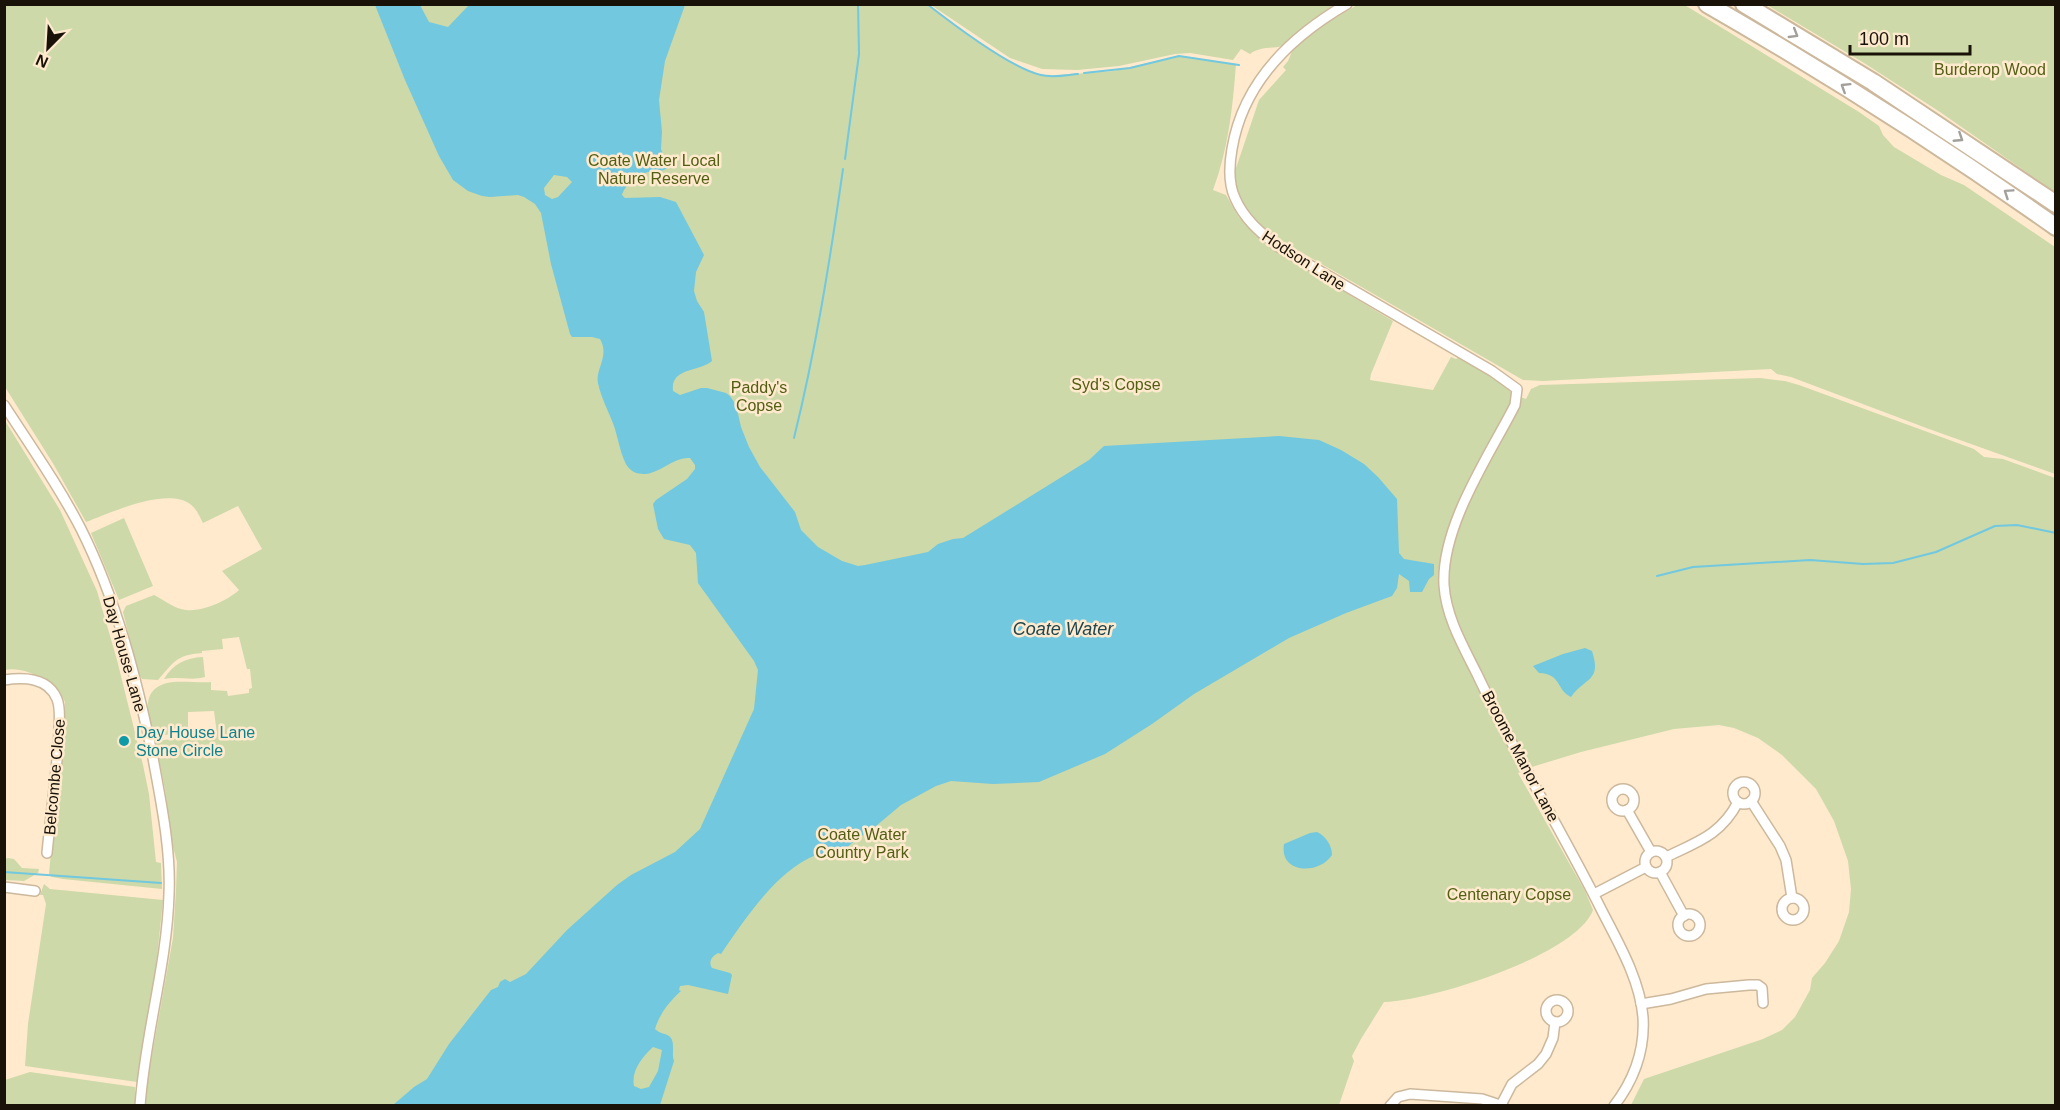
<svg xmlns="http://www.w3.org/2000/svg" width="2060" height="1110" font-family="Helvetica,sans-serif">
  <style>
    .green { fill: #cdd9a8 }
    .water { fill: #71c8df; fill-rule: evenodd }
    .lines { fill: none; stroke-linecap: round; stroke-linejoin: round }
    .stream { stroke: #71c8df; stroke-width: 2 }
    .street-casing { stroke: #ccb89c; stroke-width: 12 }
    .highway-casing { stroke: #ccb89c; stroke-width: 20 }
    .street { stroke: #fff; stroke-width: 9 }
    .highway { stroke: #fff; stroke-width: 16 }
    .oneway { stroke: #a3a09c }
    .culture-dot { fill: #0f9aa8; stroke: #ffeace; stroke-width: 2 }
    .labels { text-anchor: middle; stroke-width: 5; stroke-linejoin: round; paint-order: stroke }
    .park-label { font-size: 16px; fill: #525e14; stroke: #ffeace }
    .street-label { font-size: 16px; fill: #191208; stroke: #ffeace }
    .culture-label { font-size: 16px; fill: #0d838f; stroke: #ffeace; text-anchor: start }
    .water-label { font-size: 18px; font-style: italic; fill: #1d4650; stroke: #ffeace }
  </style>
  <rect width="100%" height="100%" fill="#ffeace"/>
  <g class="green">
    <polygon points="1659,4 1684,5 1688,7 1859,112 1879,126 1883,135 1894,147 1941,175 1964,185 2055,247 2055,474 1929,429 1791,377 1777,374 1771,369 1543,381 1523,380 1292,247 1267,231 1252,218 1241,204 1234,174 1259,100 1286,70 1283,67 1288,61 1293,49 1310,33 1357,5"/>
    <path d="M4 5H927C957 27 1011 70 1047 76L1113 71 1179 56 1236 64C1233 106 1228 150 1213 190L1226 195 1238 216 1266 245 1393 321 1371 374 1370 380 1433 390 1451 357 1456 359 1460 357 1503 382 1512 394 1526 399 1531 389 1540 385 1760 378 1785 381 1799 385 1974 449 1984 457 2003 459 2055 478V1105H1631L1644 1079 1763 1039 1782 1030 1795 1017 1810 990 1812 978 1825 963 1839 941 1849 912 1851 889 1848 861 1834 821 1816 789 1782 755 1758 738 1734 728 1719 725 1674 729 1581 752 1535 766 1518 773 1585 891 1593 910C1577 955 1430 1001 1384 1002L1361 1039 1352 1056 1354 1061 1339 1105H143L173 938 176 890 177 862 173 847 165 789 155 741 217 734 214 711 188 712V728H186V731L155 737C148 718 139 690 167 683 176 680 200 683 211 682V690L227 691 228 696 249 693V689L252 688 250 669H247L239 637 222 639 223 649 202 651V653C176 655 174 662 158 680L142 679 138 673 123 612 126 606 154 595C164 600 175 609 186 610 202 612 227 601 239 590L222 571 262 549 238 506 203 523C200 517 196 508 190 504 166 487 110 513 86 522L54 465 5 387Z"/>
    <path d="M931 5H1341L1283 46C1271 49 1261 46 1250 54L1241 49 1233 60 1190 53 1175 54 1119 66 1077 70 1042 69 1010 58Z"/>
    <polygon points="1767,5 2055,5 2055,192 1940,112 1864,63"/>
    <path d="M4 419 60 510 97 591 117 660 143 765 149 794 156 862 161 863 162 889 63 879 52 877 49 874 65 702C58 683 24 665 5 670Z"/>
    <polygon points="124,518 153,586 119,600 91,533"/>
    <path d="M203 657 205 677C191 681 178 676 164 679 173 664 185 658 203 657Z"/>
    <polygon points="8,858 14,859 22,868 39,869 38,873 24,881 5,880 5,859"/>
    <polygon points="44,884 50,889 163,900 156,966 137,1082 25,1066 28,1024 46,904 43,895 40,895"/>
    <polygon points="30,1072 135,1087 135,1105 6,1105 5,1080"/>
  </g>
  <g class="water">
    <path d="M375 5H420L429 22 448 27 469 5H685L665 61 659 100 662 132 661 149 668 168C661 172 655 171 648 172 638 174 625 185 622 195L625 198 660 197 676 202 704 255 696 272 694 291 697 301 704 312 712 361C700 372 670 367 673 391L680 395 701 388H707L726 393 730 396 736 405 741 427 749 447 760 467 795 512 801 530 818 547 842 561 858 566 865 565 928 552 938 544 953 539 963 538 1089 460 1104 446 1279 436 1319 440 1341 450 1364 464 1378 477 1397 499 1399 553 1404 559 1434 564V575L1429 579 1422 592H1410L1409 581 1399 574 1397 588 1392 596 1346 613 1289 638 1194 694 1152 724 1105 754 1039 782 993 784 951 781 936 786 901 805 876 826 853 842 838 856 832 858 816 855C777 870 744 920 721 954L718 953C712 956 708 962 712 968L730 973 732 975 728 994 688 985 680 986 679 990 681 991C669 1002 660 1013 655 1029 660 1034 664 1033 669 1036 676 1041 671 1054 674 1061L660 1105H393L414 1087 427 1079 449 1044 491 990 498 987 500 982 505 979 510 982 526 974 567 930 617 885 631 875 675 852 700 829 754 709 758 670 754 661 698 583 696 553 690 545 664 539 658 529 653 504 656 500 687 479 695 469V465L690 458C671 456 655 481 634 472 630 470 626 465 625 462 620 451 618 438 614 426 609 412 601 398 598 383 595 369 610 356 600 339L592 337H572L570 334 551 264 541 213 535 204 524 197 518 195 490 197 482 196 468 191 453 180 439 156 405 80ZM554 175 567 177 572 182 558 197 552 199 545 195 544 188ZM653 1047 662 1050 658 1071 649 1087 641 1089 634 1086C631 1071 642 1057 653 1047Z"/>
    <path d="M1585 648 1592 651C1602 682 1585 677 1571 697 1556 690 1562 674 1539 673L1533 666 1563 654Z"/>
    <path d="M1317 832C1326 836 1332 846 1332 855 1319 875 1279 874 1284 844L1310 833Z"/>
  </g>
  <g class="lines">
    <g class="stream">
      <path d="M927 4C954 25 1010 68 1041 75 1053 78 1066 75 1078 74"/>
      <polyline points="1084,73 1130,68 1179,56 1239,65"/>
      <polyline points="845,159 859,54 858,4"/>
      <path d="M794 438C816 349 830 260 843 169"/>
      <polyline points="1657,576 1693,567 1810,560 1863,564 1893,563 1936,552 1995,526 2017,525 2056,533"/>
      <polyline points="4,872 161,883"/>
    </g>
    <g class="street-casing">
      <g id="street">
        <path d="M1347 4C1290 37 1243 82 1232 149 1229 166 1228 183 1235 198 1244 219 1260 232 1277 246L1492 371 1517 389 1515 405C1489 456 1441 526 1444 585 1446 617 1463 646 1477 674 1515 755 1562 831 1602 911 1619 944 1640 980 1643 1017 1645 1049 1634 1080 1614 1106"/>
        <path d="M4 405C30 445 59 486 81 529 117 601 137 680 153 758 161 802 171 849 169 894 167 965 145 1034 140 1106"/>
        <path d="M4 680C24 677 48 677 57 699 61 709 59 721 59 732 57 772 51 812 47 853"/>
        <circle cx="1744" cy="793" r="11"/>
        <circle cx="1623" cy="800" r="11"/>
        <polyline points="1751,801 1780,846 1786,860 1792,898"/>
        <polyline points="1627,810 1651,852"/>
        <circle cx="1656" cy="862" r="11"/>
        <path d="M1666 857C1697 842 1721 835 1738 802"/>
        <polyline points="1660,872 1684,916"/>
        <polyline points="4,887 35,891"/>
        <polyline points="1594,894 1646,867"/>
        <circle cx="1793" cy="909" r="11"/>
        <circle cx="1689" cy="925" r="11"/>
        <circle cx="1557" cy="1011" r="11"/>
        <polyline points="1641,1004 1671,999 1706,989 1749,985 1758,985 1762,988 1763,1003"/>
        <polyline points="1501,1105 1512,1084 1538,1064 1546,1054 1553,1038 1555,1022"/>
        <polyline points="1390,1106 1398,1097 1410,1094 1482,1099 1503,1106"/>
      </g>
    </g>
    <g class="highway-casing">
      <g id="highway">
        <path d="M1707 4C1827 73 1943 147 2056 227"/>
        <polyline points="1744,4 1873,82 2056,204"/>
      </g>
    </g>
    <use href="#street" class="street"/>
    <use href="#highway" class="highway"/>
  </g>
  <defs><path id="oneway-chevron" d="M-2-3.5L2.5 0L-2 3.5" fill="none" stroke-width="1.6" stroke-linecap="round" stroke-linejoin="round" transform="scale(1.5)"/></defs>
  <g class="oneway">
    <use href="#oneway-chevron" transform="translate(1794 34) rotate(31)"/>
    <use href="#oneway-chevron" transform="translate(1845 87) rotate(-148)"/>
    <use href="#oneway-chevron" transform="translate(1959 138) rotate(33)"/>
    <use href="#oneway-chevron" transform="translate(2008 193) rotate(-146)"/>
  </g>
  <circle class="culture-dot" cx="124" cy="741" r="6"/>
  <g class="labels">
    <g class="park-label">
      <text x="1990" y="75">Burderop Wood</text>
      <text x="654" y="166">Coate Water Local<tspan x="654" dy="18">Nature Reserve</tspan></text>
      <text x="1116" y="390">Syd's Copse</text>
      <text x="759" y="393">Paddy's<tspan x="759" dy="18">Copse</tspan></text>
      <text x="862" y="840">Coate Water<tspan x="862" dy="18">Country Park</tspan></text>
      <text x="1509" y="900">Centenary Copse</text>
    </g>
    <g class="street-label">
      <text transform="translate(1304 260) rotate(33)" y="6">Hodson Lane</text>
      <text transform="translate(125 654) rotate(74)" y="6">Day House Lane</text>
      <text transform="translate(1521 756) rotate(62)" y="6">Broome Manor Lane</text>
      <text transform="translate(54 777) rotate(-85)" y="6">Belcombe Close</text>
    </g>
    <g class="culture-label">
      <text x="136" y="738">Day House Lane<tspan x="136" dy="18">Stone Circle</tspan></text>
    </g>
    <g class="water-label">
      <text x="1063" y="635">Coate Water</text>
    </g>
  </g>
  <rect width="2060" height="1110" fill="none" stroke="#191208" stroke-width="12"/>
  <g transform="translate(48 48) rotate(204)" stroke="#ffeace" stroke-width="4.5" paint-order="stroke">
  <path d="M0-4.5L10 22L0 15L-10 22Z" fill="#191208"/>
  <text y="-9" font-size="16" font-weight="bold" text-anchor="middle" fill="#191208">N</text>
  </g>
  <path d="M1850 45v9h120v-9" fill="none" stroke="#191208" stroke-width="3"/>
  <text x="1859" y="45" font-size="18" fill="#191208" stroke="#ffeace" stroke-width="4.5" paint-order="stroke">100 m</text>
</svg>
